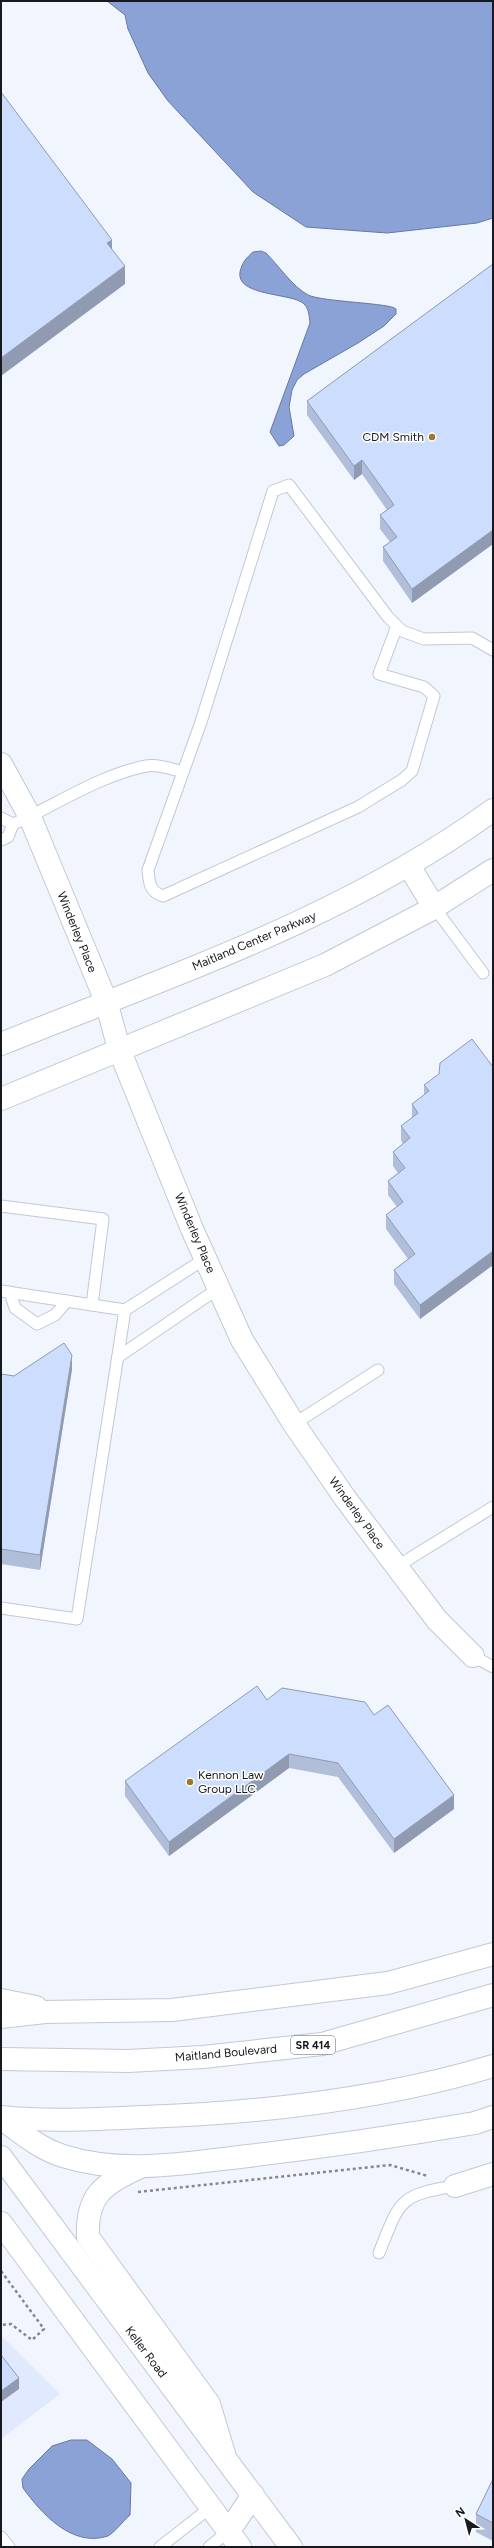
<svg xmlns="http://www.w3.org/2000/svg" width="494" height="2548" font-family="Figtree,sans-serif">
  <style>
    .built { fill: #e0e9fd }
    .water { fill: #8aa2d6; stroke: #68799f }
    .lines { fill: none; stroke-linecap: round; stroke-linejoin: round }
    .service-casing { stroke: #c2c8d5; stroke-width: 13 }
    .minor-casing { stroke: #c2c8d5; stroke-width: 24 }
    .tertiary-casing { stroke: #c2c8d5; stroke-width: 24 }
    .motorway-casing { stroke: #c2c8d5; stroke-width: 24 }
    .path { stroke: #84878d; stroke-width: 2.5; stroke-dasharray: 3 3; stroke-linecap: butt }
    .service { stroke: #fff; stroke-width: 11 }
    .minor { stroke: #fff; stroke-width: 22 }
    .tertiary { stroke: #fff; stroke-width: 22 }
    .motorway { stroke: #fff; stroke-width: 22 }
    .wall { fill: #b0beda }
    .shaded-wall { fill: #909bb2 }
    .building { fill: #cdddfe; stroke: #909bb2 }
    .poi-dot { fill: #9c7924; stroke: #fff; stroke-width: 1.5 }
    .labels { text-anchor: middle; stroke-width: 3; stroke-linejoin: round; paint-order: stroke }
    .shield { fill: #fff; stroke: #5d5e62; stroke-width: 1 }
    .shield-label { font-size: 11px; font-weight: bold; fill: #17191e }
    .poi-label { font-size: 12px; fill: #17191e; stroke: #fff; text-anchor: end }
    .street-label { font-size: 12px; fill: #17191e; stroke: #fff }
  </style>
  <rect width="100%" height="100%" fill="#f1f5fd"/>
  <polygon class="built" points="1,2335 60,2394 1,2439"/>
  <g class="water">
    <polygon points="107,1 493,1 493,218 477,223 387,233 306,227 253,192 168,101 148,73 128,29 125,15"/>
    <path d="M261 251 266 253C279 266 292 286 308 295 323 302 391 303 396 309V314L384 326 358 343 304 374 297 380 292 390 289 407 294 436 284 445 279 446 270 432 310 323C309 315 309 308 303 303 290 293 236 296 240 272 242 263 246 258 253 252Z"/>
    <path d="M71 2440H87L112 2459 131 2483 130 2515C123 2521 116 2531 108 2536 72 2548 41 2513 23 2488L22 2479 29 2469 52 2446Z"/>
  </g>
  <g class="lines">
    <g class="service-casing">
      <g id="service">
        <path d="M397 626 379 674 424 687 434 696 412 771 402 780 358 807 163 896C150 892 149 883 148 870L201 722 273 491 289 485 388 617 402 631 424 639 472 638 493 650"/>
        <polyline points="1,818 13,824"/>
        <path d="M1 840 8 837 13 824C56 805 100 775 146 766 158 764 172 769 183 772"/>
        <polyline points="434,907 483,973"/>
        <polyline points="1,1206 103,1219 92,1305"/>
        <polyline points="1,1291 125,1310 77,1619 1,1608"/>
        <polyline points="10,1292 15,1308 37,1324 55,1315 67,1301"/>
        <polyline points="125,1310 206,1258"/>
        <polyline points="118,1357 219,1288"/>
        <polyline points="294,1424 378,1370"/>
        <polyline points="396,1567 493,1507"/>
        <polyline points="473,1656 493,1667"/>
        <path d="M379 2253C400 2201 398 2195 455 2186"/>
        <polyline points="1,2537 9,2547"/>
        <polyline points="160,2547 211,2507"/>
        <polyline points="209,2547 229,2531"/>
      </g>
    </g>
    <g class="minor-casing">
      <g id="minor">
        <polyline points="1,764 30,817 106,1001 119,1049 192,1229 242,1340 294,1424 345,1498 437,1620 473,1656"/>
        <polyline points="455,2186 493,2174"/>
      </g>
    </g>
    <g class="tertiary-casing">
      <g id="tertiary">
        <polyline points="409,866 434,907"/>
        <path d="M1 1044C169 976 345 918 493 810"/>
        <polyline points="1,1099 325,965 430,910 493,870"/>
        <polyline points="1,2157 291,2547"/>
        <polyline points="1,2223 240,2547"/>
        <polyline points="229,2531 253,2495"/>
      </g>
    </g>
    <g class="motorway-casing">
      <g id="motorway">
        <polyline points="1,2000 36,2007"/>
        <polyline points="1,2017 45,2012 172,2010 388,1983 493,1954"/>
        <polyline points="1,2059 128,2061 203,2057 322,2044 493,1995"/>
        <path d="M1 2117C48 2122 96 2119 143 2117 261 2113 380 2100 493 2066"/>
        <path d="M1 2118C20 2132 40 2149 63 2156 122 2175 187 2163 248 2156 324 2147 399 2136 475 2123L493 2117"/>
        <path d="M138 2168C103 2184 86 2196 88 2237L209 2404 224 2454"/>
      </g>
    </g>
    <g class="path">
      <polyline points="138,2192 390,2165 428,2176"/>
      <polyline points="1,2271 44,2329 32,2340 11,2324 1,2325"/>
    </g>
    <use href="#service" class="service"/>
    <use href="#minor" class="minor"/>
    <use href="#tertiary" class="tertiary"/>
    <use href="#motorway" class="motorway"/>
  </g>
  <g class="wall">
    <polygon points="493,264 493,544 412,603 383,561 383,547 390,542 380,529 380,515 387,510 362,474 354,480 307,415 307,401"/>
    <polygon points="493,1067 493,1265 420,1319 394,1284 394,1270 408,1259 386,1229 386,1215 397,1207 388,1195 388,1181 398,1173 393,1166 393,1152 403,1144 401,1140 401,1126 412,1118 412,1104 424,1095 424,1085"/>
    <polygon points="72,1369 40,1570 1,1564 1,1374 14,1376"/>
    <polygon points="267,1700 374,1715 454,1809 394,1853 338,1777 289,1768 169,1856 125,1796 125,1781"/>
    <polygon points="493,2479 493,2541 476,2532 476,2514"/>
  </g>
  <g class="shaded-wall">
    <polygon points="112,240 112,258 107,243"/>
    <polygon points="125,266 125,284 1,376 1,358"/>
    <polygon points="362,460 362,474 354,480 354,466"/>
    <polygon points="493,530 493,544 412,603 412,589"/>
    <polygon points="493,1251 493,1265 420,1319 420,1305"/>
    <polygon points="72,1355 72,1369 40,1570 40,1555"/>
    <polygon points="289,1754 289,1768 169,1856 169,1842"/>
    <polygon points="454,1795 454,1809 394,1853 394,1839"/>
    <polygon points="19,2378 19,2389 1,2402 1,2391"/>
  </g>
  <g class="building">
    <polygon points="1,92 112,240 107,243 125,266 1,358"/>
    <polygon points="493,264 493,530 412,589 383,547 397,537 380,515 394,505 362,460 354,466 307,401"/>
    <polygon points="472,1039 493,1067 493,1251 420,1305 394,1270 415,1254 386,1215 403,1202 388,1181 405,1168 393,1152 410,1138 401,1126 418,1113 412,1104 429,1091 424,1085 439,1074 440,1063"/>
    <polygon points="64,1343 72,1355 40,1555 1,1549 1,1374 14,1376"/>
    <polygon points="257,1686 267,1700 282,1688 365,1702 374,1715 388,1705 454,1795 394,1839 338,1763 289,1754 169,1842 125,1781"/>
    <polygon points="1,2355 19,2378 1,2391"/>
    <polygon points="493,2479 493,2523 476,2514"/>
  </g>
  <g class="poi-dot">
    <circle cx="432" cy="437" r="4"/>
    <circle cx="190" cy="1782" r="4"/>
  </g>
  <g class="labels">
    <rect class="shield" x="291" y="2036" width="44" height="18" rx="3"/>
    <g class="shield-label">
      <text x="313" y="2049">SR 414</text>
    </g>
    <g class="poi-label">
      <text x="424" y="441">CDM Smith</text>
      <text x="198" y="1779" text-anchor="start">Kennon Law<tspan x="198" dy="14">Group LLC</tspan></text>
    </g>
    <g class="street-label">
      <text transform="translate(77 932) rotate(68)" y="4">Winderley Place</text>
      <text transform="translate(254 941) rotate(-23)" y="4">Maitland Center Parkway</text>
      <text transform="translate(195 1233) rotate(67)" y="4">Winderley Place</text>
      <text transform="translate(357 1513) rotate(54)" y="4">Winderley Place</text>
      <text transform="translate(226 2053) rotate(-5)" y="4">Maitland Boulevard</text>
      <text transform="translate(146 2352) rotate(53)" y="4">Keller Road</text>
    </g>
  </g>
  <rect width="494" height="2548" fill="none" stroke="#17191e" stroke-width="4"/>
  <g transform="translate(466 2520) rotate(324)" stroke="#ffffff" stroke-width="3" paint-order="stroke">
  <path d="M0-3L7 15L0 10L-7 15Z" fill="#17191e"/>
  <text y="-6" font-size="11" font-weight="bold" text-anchor="middle" fill="#17191e">N</text>
  </g>
</svg>
